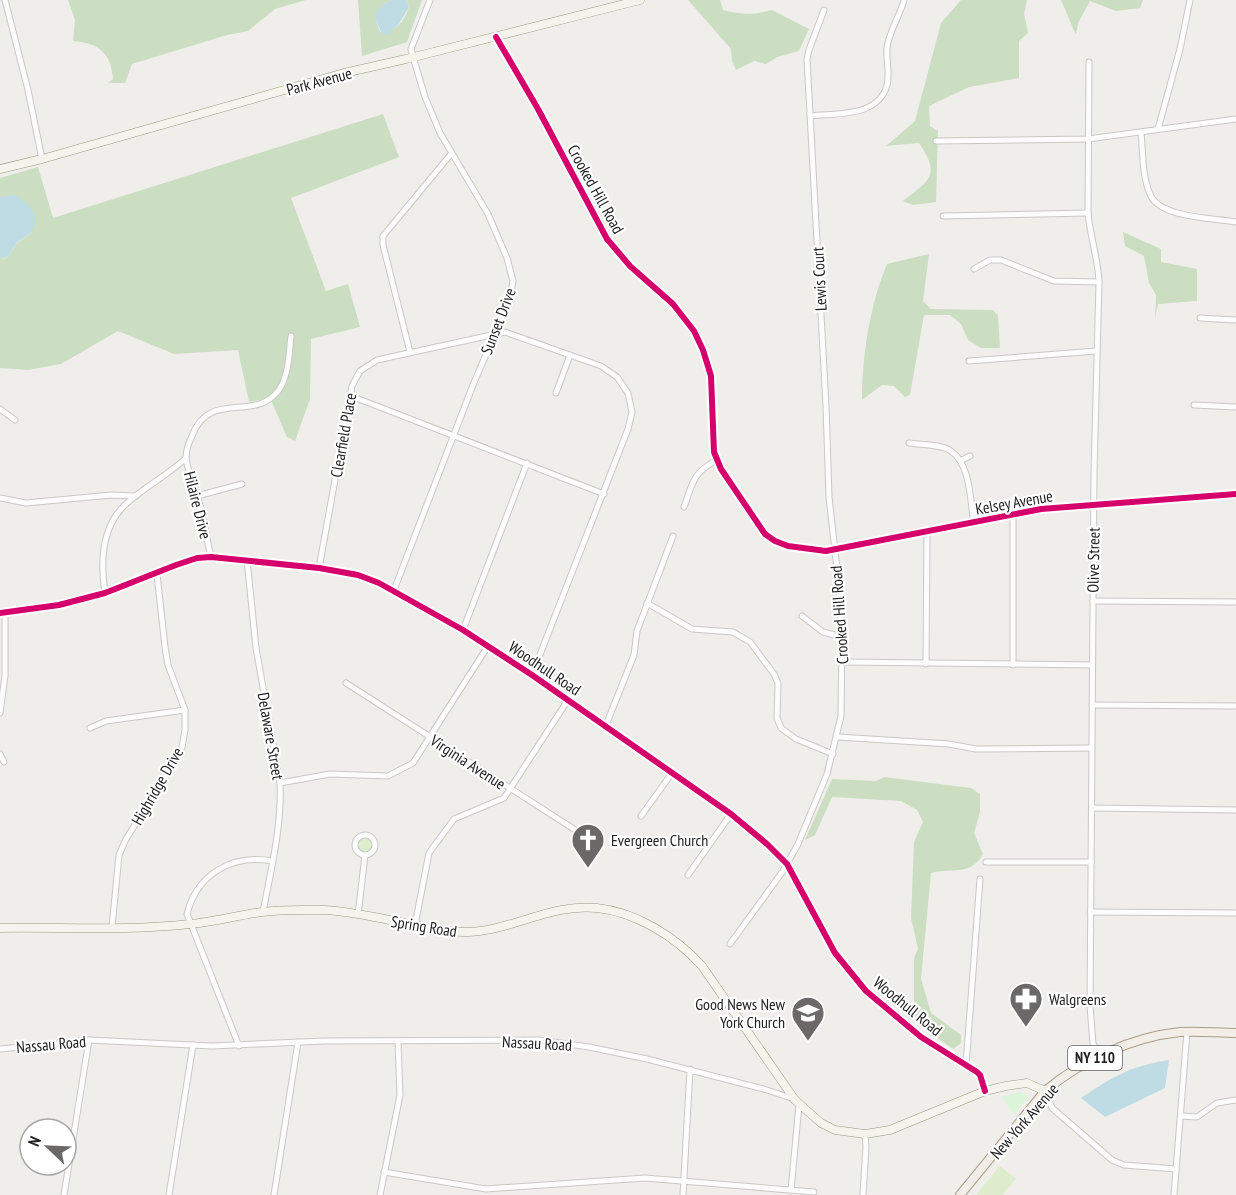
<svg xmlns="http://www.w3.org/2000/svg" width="1236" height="1195" font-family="'PT Sans Narrow',sans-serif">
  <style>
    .grass { fill: #ddeccb }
    .forest { fill: #cbdec1 }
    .park { fill: #daf5da }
    .water { fill: #bfdbe3 }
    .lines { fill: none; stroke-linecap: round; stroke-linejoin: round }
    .minor-casing { stroke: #c9c8c7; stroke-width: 7 }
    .secondary-casing { stroke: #999a82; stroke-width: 9 }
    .primary-casing { stroke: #a79c86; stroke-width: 10 }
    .minor { stroke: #fdfcfc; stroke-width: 5 }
    .secondary { stroke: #f4f4ed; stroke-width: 8 }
    .primary { stroke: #f3ede7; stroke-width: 8 }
    .cycleway-casing { stroke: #fff; stroke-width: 10 }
    .cycleway { stroke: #d6006c; stroke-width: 6 }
    .labels { text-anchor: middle; stroke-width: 4.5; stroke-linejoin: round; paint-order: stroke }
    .shield { fill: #fff; stroke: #646464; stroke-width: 1.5 }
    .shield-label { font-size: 15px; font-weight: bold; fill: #222 }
    .street-label { font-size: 16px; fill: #222; stroke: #fff }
    .poi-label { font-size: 16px; fill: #222; stroke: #fff; text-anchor: start }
  </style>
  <rect width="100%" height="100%" fill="#f0eeeb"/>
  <g class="grass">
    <circle cx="365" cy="845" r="7"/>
    <polygon points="1000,1166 1016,1179 1002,1195 976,1195"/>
  </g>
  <g class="forest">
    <path d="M68 0H306L275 9 248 31 227 35 132 64 125 83H108L113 79C111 53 99 43 73 41L75 20Z"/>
    <path d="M358 0H391L385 3 376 21 380 32C397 31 403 23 409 7L407 0H422L407 42 362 56Z"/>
    <path d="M688 0H720L723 10C742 15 753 15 772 10L809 29 799 51 777 57 766 64 754 61 736 70 732 61 731 49Z"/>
    <path d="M961 0H1027L1024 14 1028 33 1019 41V78L969 87 929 106 930 126 938 131 936 202 913 205 903 201C930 180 941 175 919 143L886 146 915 121 941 23Z"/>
    <polygon points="1061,0 1143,0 1140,8 1116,11 1090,1 1078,23 1076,35"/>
    <polygon points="383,114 399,157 291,198 326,291 348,284 360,327 311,339 310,399 295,441 287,437 270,398 249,402 238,350 174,354 118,331 61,364 28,370 0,368 0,255 3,259 9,256 16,244 31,233 0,197 0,178 38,167 53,218"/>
    <polygon points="1123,232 1161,249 1161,262 1197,269 1197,301 1158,304 1155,319 1156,295 1149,283 1144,256 1125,246"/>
    <path d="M929 254 923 301 931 309 993 310 998 316 1000 348H981L968 340 961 324 950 315H924L910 395 905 397 894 386 882 385 862 400C862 356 870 304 887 264Z"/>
    <path d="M884 777 971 788 980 794V812L974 833 983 854C970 877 953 867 931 873L921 979 931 1013 961 1035V1043L953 1049 915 1022 914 1018V958L918 949 911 918 914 842 923 822 917 810 901 801 832 797 815 835 805 840 832 779 876 781Z"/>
  </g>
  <polygon class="park" points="1020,1092 1026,1094 1027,1098 1014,1115 1002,1097"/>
  <g class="water">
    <polygon points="391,0 407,0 409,7 399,24 387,35 382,34 376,21 376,12 385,3"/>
    <path d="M14 195C28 202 43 215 31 232 28 237 20 239 16 244 13 247 11 253 9 256L2 259 0 255V197Z"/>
    <path d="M1169 1060 1165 1088 1105 1117 1081 1098C1114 1076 1128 1067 1169 1060Z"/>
  </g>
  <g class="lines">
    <g class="minor-casing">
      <g id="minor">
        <polyline points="5,0 28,90 42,159"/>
        <polyline points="496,37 538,109 607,239 630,266 673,304 694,331 703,350 711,376 714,452 721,469 765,534 775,541 788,546 826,551 1041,509 1236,494"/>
        <path d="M1089 62 1088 213C1090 236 1098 258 1099 282L1094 473 1090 1006 1093 1044 1101 1056"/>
        <path d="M811 116C837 113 879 117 887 85 890 73 886 60 887 48 889 31 900 16 904 0"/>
        <polyline points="1158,129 1180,49 1190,0"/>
        <path d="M1141 133C1143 152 1142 176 1150 194 1159 218 1213 218 1236 222"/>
        <polyline points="936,141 1088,139 1236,119"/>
        <polyline points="943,216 1088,213"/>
        <polyline points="974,269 990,260 1001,260 1054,281 1099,282"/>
        <polyline points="1200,318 1236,320"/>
        <polyline points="410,352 383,245 383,236 451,154"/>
        <polyline points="969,361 1096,351"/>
        <polyline points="556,393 570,355"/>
        <polyline points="351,396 604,494"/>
        <polyline points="1194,405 1236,407"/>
        <polyline points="0,409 15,420"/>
        <path d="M909 443C922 445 941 444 951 451 971 465 970 501 974 523"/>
        <polyline points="960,461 970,456"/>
        <polyline points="197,496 242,484"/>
        <polyline points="0,498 26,503 111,495 136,496"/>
        <path d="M684 507C693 483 692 473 717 460"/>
        <path d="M211 557C206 536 203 514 197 494 194 483 187 470 186 458 186 452 189 442 192 436 209 389 255 423 279 390 289 375 289 353 291 336"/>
        <path d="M247 560 256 648 280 783C282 826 271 870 263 912"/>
        <polyline points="319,568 352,386 360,371 377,360 505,332 601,366 617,377 628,393 632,412 628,429 532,675"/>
        <polyline points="394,590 473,385 504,312 511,291 513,281 507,258 488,214 440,133 425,97 416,67 411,49 430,0"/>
        <path d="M105 593C100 561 101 526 127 503 146 486 168 475 186 458"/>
        <polyline points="1093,601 1236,602"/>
        <polyline points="647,603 692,629 733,632 750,642 774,674 778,683 777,718 781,728 796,739 833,754"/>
        <polyline points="0,613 59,605 105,593 176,565 197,558 211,557 319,568 358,575 379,583 463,630 532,675 731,814 767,844 787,864 835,953 866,991 921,1037 977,1072 980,1075 985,1091"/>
        <polyline points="802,616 823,632 842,637"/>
        <polyline points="463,630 527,463"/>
        <polyline points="843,662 1092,665"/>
        <polyline points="926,664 927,533"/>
        <polyline points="1013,665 1013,514"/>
        <polyline points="346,683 591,840"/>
        <polyline points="1092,705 1236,706"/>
        <polyline points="0,713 5,676 5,613"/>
        <polyline points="606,725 634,655 637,631 673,536"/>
        <polyline points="90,728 106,721 185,710"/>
        <polyline points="838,737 949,744 976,749 1092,748"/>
        <polyline points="0,754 4,762"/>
        <polyline points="280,783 330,774 388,776 413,763 488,646"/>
        <polyline points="1092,808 1236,810"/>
        <polyline points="641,816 672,773"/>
        <circle cx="365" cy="845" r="10"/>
        <polyline points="986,862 1091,862"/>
        <polyline points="688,875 731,814"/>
        <polyline points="1090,912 1236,913"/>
        <polyline points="358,915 365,855"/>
        <polyline points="415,925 429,853 454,819 504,798 568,700"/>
        <polyline points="112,927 119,855 126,839 173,765 182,747 185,730 185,710 168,665 165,647 157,574"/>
        <polyline points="730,944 783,871 798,844 827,774 841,716 842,637 839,587 829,497 826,406 807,59 809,50 824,10"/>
        <path d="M239 1046 187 914C197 874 232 854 272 861"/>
        <polyline points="0,1049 89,1040 212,1046 324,1041 539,1040 589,1047 647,1059 764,1089 794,1099"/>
        <polyline points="966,1065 980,879"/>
        <polyline points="1045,1091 1052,1108 1112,1160 1124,1165 1176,1169"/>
        <polyline points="1181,1116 1197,1117 1217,1103 1236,1100"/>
        <polyline points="384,1172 486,1189 645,1178 814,1192"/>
        <polyline points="791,1190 799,1105"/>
        <polyline points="64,1195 89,1040"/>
        <polyline points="169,1195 193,1045"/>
        <polyline points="274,1195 298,1042"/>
        <polyline points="380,1195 400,1095 398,1042"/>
        <polyline points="683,1195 690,1069"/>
        <polyline points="863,1195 866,1147 865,1134"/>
        <polyline points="1174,1195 1187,1032"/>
      </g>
    </g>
    <g class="secondary-casing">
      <g id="secondary">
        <polyline points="0,169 42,159 344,73 406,59 640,0"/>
        <path d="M0 928C63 927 128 931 190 924 215 922 238 915 262 912 282 909 305 910 325 910 357 912 388 920 419 926 435 929 452 933 469 932 513 930 552 903 597 908 636 912 676 937 702 966L795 1100 821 1123 835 1130 865 1134 890 1130 985 1091 1006 1086 1027 1083 1045 1091"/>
      </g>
    </g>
    <g class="primary-casing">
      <path id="primary" d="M960 1195 1045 1091C1082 1060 1132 1037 1180 1032 1198 1031 1218 1033 1236 1033"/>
    </g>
    <use href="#minor" class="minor"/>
    <use href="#secondary" class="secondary"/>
    <use href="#primary" class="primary"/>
    <g class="cycleway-casing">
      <g id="cycleway">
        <polyline points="496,37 538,109 607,239 630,266 673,304 694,331 703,350 711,376 714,452 721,469 765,534 775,541 788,546 826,551 1041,509 1236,494"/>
        <polyline points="0,613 59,605 105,593 176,565 197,558 211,557 319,568 358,575 379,583 463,630 532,675 731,814 767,844 787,864 835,953 866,991 921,1037 977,1072 980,1075 985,1091"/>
      </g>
    </g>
    <use href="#cycleway" class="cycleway"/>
  </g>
  <defs>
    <g id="church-pin" transform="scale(1.725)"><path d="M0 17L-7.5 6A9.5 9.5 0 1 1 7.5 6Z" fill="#6a6968" stroke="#fff"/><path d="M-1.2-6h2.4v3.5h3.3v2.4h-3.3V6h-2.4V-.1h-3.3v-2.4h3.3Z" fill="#fff"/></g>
    <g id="pharmacy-pin" transform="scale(1.725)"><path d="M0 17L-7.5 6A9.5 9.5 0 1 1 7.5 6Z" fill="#6a6968" stroke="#fff"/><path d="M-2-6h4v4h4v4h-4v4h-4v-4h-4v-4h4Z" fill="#fff"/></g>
    <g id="school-pin" transform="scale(1.725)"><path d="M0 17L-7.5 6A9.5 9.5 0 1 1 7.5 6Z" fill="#6a6968" stroke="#fff"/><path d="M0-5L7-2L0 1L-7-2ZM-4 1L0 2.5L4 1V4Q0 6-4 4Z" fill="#fff"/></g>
  </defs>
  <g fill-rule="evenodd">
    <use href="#church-pin" x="588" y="840"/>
    <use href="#pharmacy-pin" x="1026" y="999"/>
    <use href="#school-pin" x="808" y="1013"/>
  </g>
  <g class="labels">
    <rect class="shield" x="1068" y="1046" width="54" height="24" rx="4.5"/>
    <g class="shield-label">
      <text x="1095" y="1063">NY 110</text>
    </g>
    <g class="street-label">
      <text transform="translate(319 81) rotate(-15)" y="6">Park Avenue</text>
      <text transform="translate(596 189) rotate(61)" y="6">Crooked Hill Road</text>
      <text transform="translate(819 279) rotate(-93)" y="6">Lewis Court</text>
      <text transform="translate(498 321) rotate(-69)" y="6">Sunset Drive</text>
      <text transform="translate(343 435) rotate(-80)" y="6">Clearfield Place</text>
      <text transform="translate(1014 502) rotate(-10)" y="6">Kelsey Avenue</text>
      <text transform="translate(198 505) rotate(76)" y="6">Hilaire Drive</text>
      <text transform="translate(1093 560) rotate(-89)" y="6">Olive Street</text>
      <text transform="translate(839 615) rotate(-94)" y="6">Crooked Hill Road</text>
      <text transform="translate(545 668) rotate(34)" y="6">Woodhull Road</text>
      <text transform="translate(271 736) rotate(80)" y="6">Delaware Street</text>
      <text transform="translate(468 762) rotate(33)" y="6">Virginia Avenue</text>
      <text transform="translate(157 786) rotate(-60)" y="6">Highridge Drive</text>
      <text transform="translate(424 926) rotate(9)" y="6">Spring Road</text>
      <text transform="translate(908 1006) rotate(39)" y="6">Woodhull Road</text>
      <text transform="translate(537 1043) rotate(3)" y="6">Nassau Road</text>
      <text transform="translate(51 1044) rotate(-5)" y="6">Nassau Road</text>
      <text transform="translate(1024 1121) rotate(-49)" y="6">New York Avenue</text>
    </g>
    <g class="poi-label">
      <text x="611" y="846">Evergreen Church</text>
      <text x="1049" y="1005">Walgreens</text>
      <text x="785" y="1010" text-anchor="end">Good News New<tspan x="785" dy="18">York Church</tspan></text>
    </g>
  </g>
  <g transform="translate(48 1147) rotate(293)"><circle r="28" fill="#ffffff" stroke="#a7a7a7" stroke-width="1.5"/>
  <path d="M0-4.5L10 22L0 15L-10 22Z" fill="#6a6968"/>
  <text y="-9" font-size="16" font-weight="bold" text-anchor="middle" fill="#222222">N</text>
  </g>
</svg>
